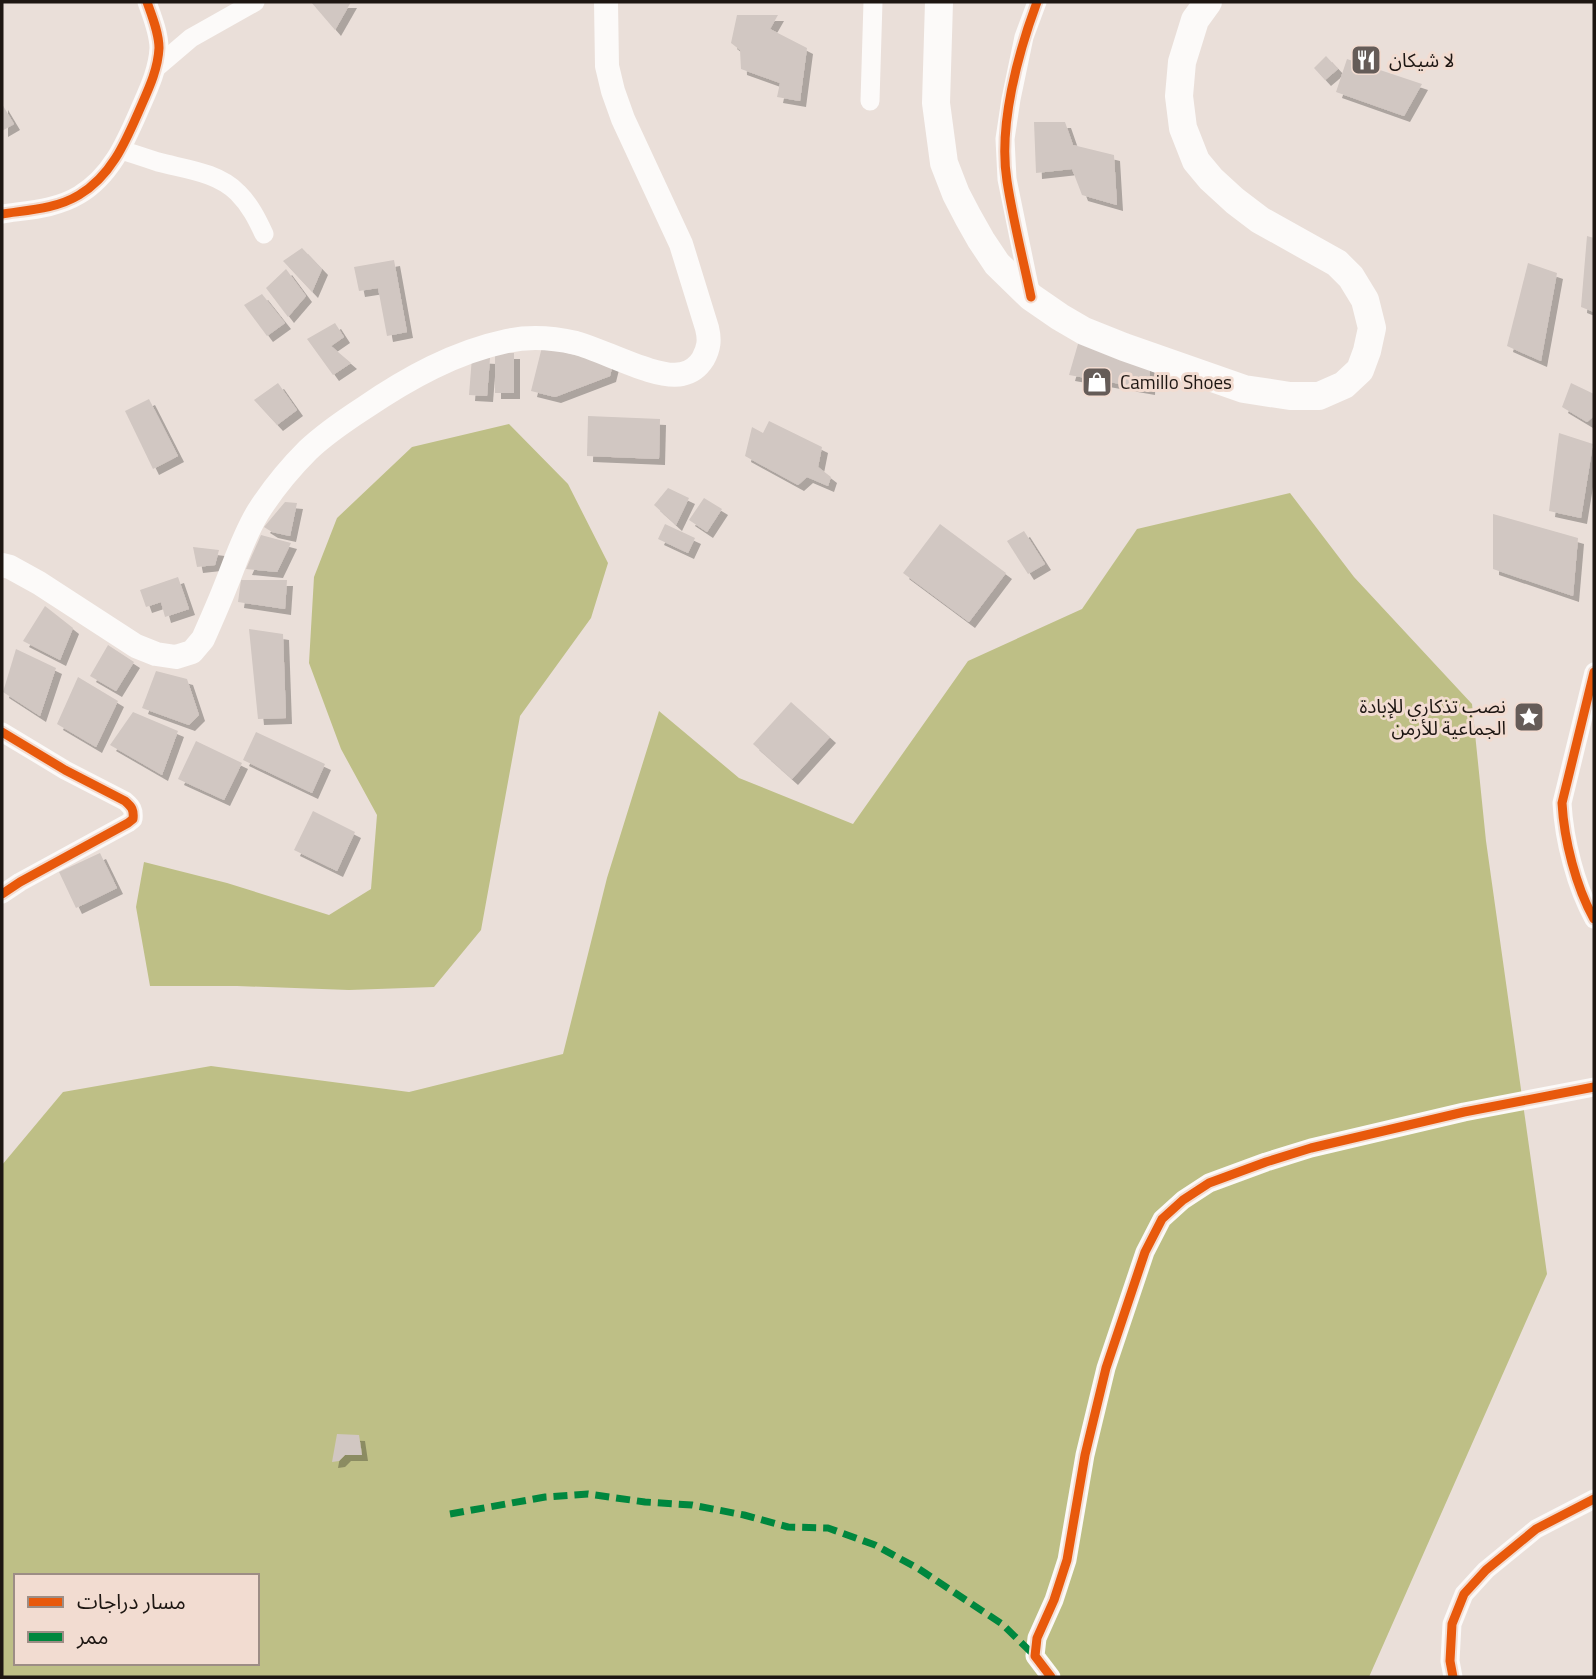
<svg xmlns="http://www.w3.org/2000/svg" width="1596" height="1679" font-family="'Titillium Web','Noto Sans Arabic',sans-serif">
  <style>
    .forest { fill: #bebf86; fill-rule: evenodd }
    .building { fill: #d1c7c2; filter: url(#shadow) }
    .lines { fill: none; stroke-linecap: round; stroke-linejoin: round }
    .minor { stroke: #fcfaf9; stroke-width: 19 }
    .major { stroke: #fcfaf9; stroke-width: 24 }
    .highway { stroke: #fcfaf9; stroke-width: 28 }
    .quiet { stroke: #00873e; stroke-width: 7; stroke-dasharray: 14 7; stroke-linecap: butt }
    .cycleway-casing { stroke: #f2dcd1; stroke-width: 13 }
    .cycleway { stroke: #e8590c; stroke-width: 9 }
    .labels { text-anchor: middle; stroke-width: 6; stroke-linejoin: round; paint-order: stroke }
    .poi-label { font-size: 19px; fill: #1d1612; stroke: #f2dcd1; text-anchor: start }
  </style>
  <defs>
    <filter id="shadow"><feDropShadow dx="6" dy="6" stdDeviation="0" flood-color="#0004"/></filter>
  </defs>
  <rect width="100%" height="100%" fill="#eadfd9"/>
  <g class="forest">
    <polygon points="509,424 568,484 608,563 591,618 520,716 481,930 434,987 349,990 237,986 150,986 136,907 144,862 227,883 329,915 371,889 377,815 341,749 309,663 314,577 337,518 412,447"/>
    <path d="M1290 493 1354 577 1472 704 1486 841 1547 1274 1369 1677H2V1165L63 1092 211 1066 409 1092 563 1054 607 878 659 711 739 778 853 824 968 661 1082 609 1137 529ZM16 1576H257V1663H16Z"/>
  </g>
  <g class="building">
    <polygon points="311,2 351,2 335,30"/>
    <polygon points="737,15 778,15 770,29 807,48 800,101 777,97 780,83 741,69 740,50 731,43"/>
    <polygon points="1326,56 1338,69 1325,80 1314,68"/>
    <polygon points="1347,59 1422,84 1404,116 1336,92"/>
    <polygon points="2,104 14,124 2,131"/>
    <polygon points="1034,122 1065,122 1073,145 1114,155 1117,205 1082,195 1072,169 1036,173"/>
    <polygon points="1587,236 1594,238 1594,312 1581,307"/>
    <polygon points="302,248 322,269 312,292 283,261"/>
    <polygon points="394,260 407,332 387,336 378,288 359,291 354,267"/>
    <polygon points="1528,263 1557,273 1541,361 1507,346"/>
    <polygon points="286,269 306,296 288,317 266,288"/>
    <polygon points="262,294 285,323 267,336 244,305"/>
    <polygon points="335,323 344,337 331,346 351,363 333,375 307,339"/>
    <polygon points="1080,337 1150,367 1149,389 1069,375"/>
    <polygon points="542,347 613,364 610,376 555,397 531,391"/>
    <rect x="495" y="353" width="19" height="40"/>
    <polygon points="472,357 490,358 487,396 469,395"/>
    <polygon points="278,383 297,410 277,425 254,400"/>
    <polygon points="1571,383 1594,394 1594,416 1587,422 1562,407"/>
    <polygon points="149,399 178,456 153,469 125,411"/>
    <polygon points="588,416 660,419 659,459 587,456"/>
    <polygon points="769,421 822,447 818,467 831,477 828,486 807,477 798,485 745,456 752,427 763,433"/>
    <polygon points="1559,433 1593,444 1581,518 1549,511"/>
    <polygon points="668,488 689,498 676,525 654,505"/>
    <polygon points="704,498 722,509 707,532 689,520"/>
    <polygon points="285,502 297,503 290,536 272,532 264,527"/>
    <polygon points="1493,514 1578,538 1573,596 1493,569"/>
    <polygon points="665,524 695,538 688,553 658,539"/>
    <polygon points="940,524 1006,573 969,622 903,573"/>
    <polygon points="1024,531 1045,564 1028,574 1007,541"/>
    <polygon points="261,535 291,543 277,572 246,569"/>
    <polygon points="193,547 219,550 215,565 197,567"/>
    <polygon points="178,577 189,609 165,617 161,602 146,607 140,590"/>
    <polygon points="241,580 287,580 285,609 238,602"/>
    <polygon points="45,606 73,628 60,660 23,641"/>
    <polygon points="249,629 283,634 286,718 258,719"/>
    <polygon points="108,645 134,662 116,691 90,676"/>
    <polygon points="16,649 56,668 40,716 3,692"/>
    <polygon points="156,671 187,679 199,715 189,725 142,708"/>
    <polygon points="78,677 118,701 96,747 57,724"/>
    <polygon points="791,702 830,737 792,779 753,744"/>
    <polygon points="133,712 178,731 162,775 110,745"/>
    <polygon points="256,732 325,764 312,793 243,760"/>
    <polygon points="196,741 242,763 224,800 178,779"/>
    <polygon points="313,811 355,832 337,871 294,850"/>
    <polygon points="100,853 117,888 76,908 59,872"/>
    <polygon points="337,1434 359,1435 362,1455 345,1455 339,1461 332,1462"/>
  </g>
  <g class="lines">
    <g class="minor">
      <polyline points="157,67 191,38 255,2"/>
      <polyline points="870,101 873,2"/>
      <path d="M121 150C134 154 146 158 158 162 184 169 218 172 238 193 250 205 257 219 264 234"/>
      <path d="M2 214C28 210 56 209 79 195 113 175 127 138 142 104 150 86 158 68 159 48 159 33 152 16 147 2"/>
      <polyline points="1031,296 1007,179 1005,139 1011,99 1024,37 1037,2"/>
      <path d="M1594 672 1562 803C1564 840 1576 887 1594 919"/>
      <path d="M2 732 65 770 125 801C132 807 134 810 133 819L128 823 20 882 2 894"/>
      <polyline points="1051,1677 1035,1656 1037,1638 1054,1600 1067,1560 1085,1455 1106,1368 1145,1252 1162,1219 1183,1200 1209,1183 1266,1162 1311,1148 1464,1112 1594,1087"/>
      <polyline points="1453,1677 1450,1661 1452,1624 1464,1594 1486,1570 1536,1529 1594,1499"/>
    </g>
    <path class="major" d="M2 565 10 567 39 583 136 646 156 654 176 657 192 652 203 639C211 621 219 603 226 585 236 560 244 535 258 512 272 490 290 468 308 450 325 434 344 421 364 408 408 378 455 352 507 341 530 336 554 338 576 343 603 350 657 380 682 374 692 372 698 367 703 359 709 348 710 340 707 328L681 244 623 119 613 91 607 66 606 2"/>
    <polyline class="highway" points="939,2 936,103 944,163 956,194 968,217 981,240 997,264 1031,297 1060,317 1084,331 1124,347 1244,389 1290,396 1319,396 1344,385 1360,370 1367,351 1372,328 1365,300 1351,277 1337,263 1260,220 1235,201 1211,179 1196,161 1183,128 1179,96 1182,62 1195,20 1208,2"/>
    <polyline class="quiet" points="450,1514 545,1497 588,1494 645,1502 692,1505 744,1515 788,1527 828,1528 875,1545 919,1569 1002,1624 1035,1656"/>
    <g class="cycleway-casing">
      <g id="cycleway">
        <path d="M2 214C28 210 56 209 79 195 113 175 127 138 142 104 150 86 158 68 159 48 159 33 152 16 147 2"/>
        <path d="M1031 297C1023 259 1013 220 1007 181 998 126 1018 53 1037 2"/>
        <path d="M1594 672 1562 803C1564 840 1576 887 1594 919"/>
        <path d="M2 732 65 770 125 801C132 807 134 810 133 819L128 823 20 882 2 894"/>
        <polyline points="1051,1677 1035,1656 1037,1638 1054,1600 1067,1560 1085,1455 1106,1368 1145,1252 1162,1219 1183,1200 1209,1183 1266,1162 1311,1148 1464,1112 1594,1087"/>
        <polyline points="1453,1677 1450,1661 1452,1624 1464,1594 1486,1570 1536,1529 1594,1499"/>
      </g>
    </g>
    <use href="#cycleway" class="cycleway"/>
  </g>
  <defs>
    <g id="restaurant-square" transform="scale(1.575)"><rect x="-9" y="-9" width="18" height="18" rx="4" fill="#655c58" stroke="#f2dcd1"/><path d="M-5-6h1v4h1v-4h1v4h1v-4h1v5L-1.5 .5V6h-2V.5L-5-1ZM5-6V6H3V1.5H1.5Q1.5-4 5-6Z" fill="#fff"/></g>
    <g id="shop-square" transform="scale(1.575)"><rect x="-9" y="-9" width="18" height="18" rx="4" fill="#655c58" stroke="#f2dcd1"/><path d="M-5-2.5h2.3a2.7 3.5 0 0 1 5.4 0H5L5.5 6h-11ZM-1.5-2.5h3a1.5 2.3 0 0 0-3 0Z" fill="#fff"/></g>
    <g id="sight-square" transform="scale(1.575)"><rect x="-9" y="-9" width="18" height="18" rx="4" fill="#655c58" stroke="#f2dcd1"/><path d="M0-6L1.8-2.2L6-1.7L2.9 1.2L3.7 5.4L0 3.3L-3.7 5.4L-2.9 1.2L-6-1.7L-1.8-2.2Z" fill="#fff"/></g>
  </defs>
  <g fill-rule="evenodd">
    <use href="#restaurant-square" x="1366" y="60"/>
    <use href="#shop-square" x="1097" y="382"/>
    <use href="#sight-square" x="1529" y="717"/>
  </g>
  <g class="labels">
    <g class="poi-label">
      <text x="1389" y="67">لا شيكان</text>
      <text x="1120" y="389">Camillo Shoes</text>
      <text x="1506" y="713" text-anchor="end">نصب تذكاري للإبادة<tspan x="1506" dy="22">الجماعية للأرمن</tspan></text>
    </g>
  </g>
  <rect width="1596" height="1679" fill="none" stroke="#1d1612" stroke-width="7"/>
  <rect x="14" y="1574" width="245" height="91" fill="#f2dcd1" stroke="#9d8d85" stroke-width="2"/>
  <rect x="28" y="1597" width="35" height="10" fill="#e8590c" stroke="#9d8d85" stroke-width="2"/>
  <text x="77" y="1609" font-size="21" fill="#1d1612">مسار دراجات</text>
  <rect x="28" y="1632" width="35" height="10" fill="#00873e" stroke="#9d8d85" stroke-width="2"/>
  <text x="77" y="1644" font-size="21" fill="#1d1612">ممر</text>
</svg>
